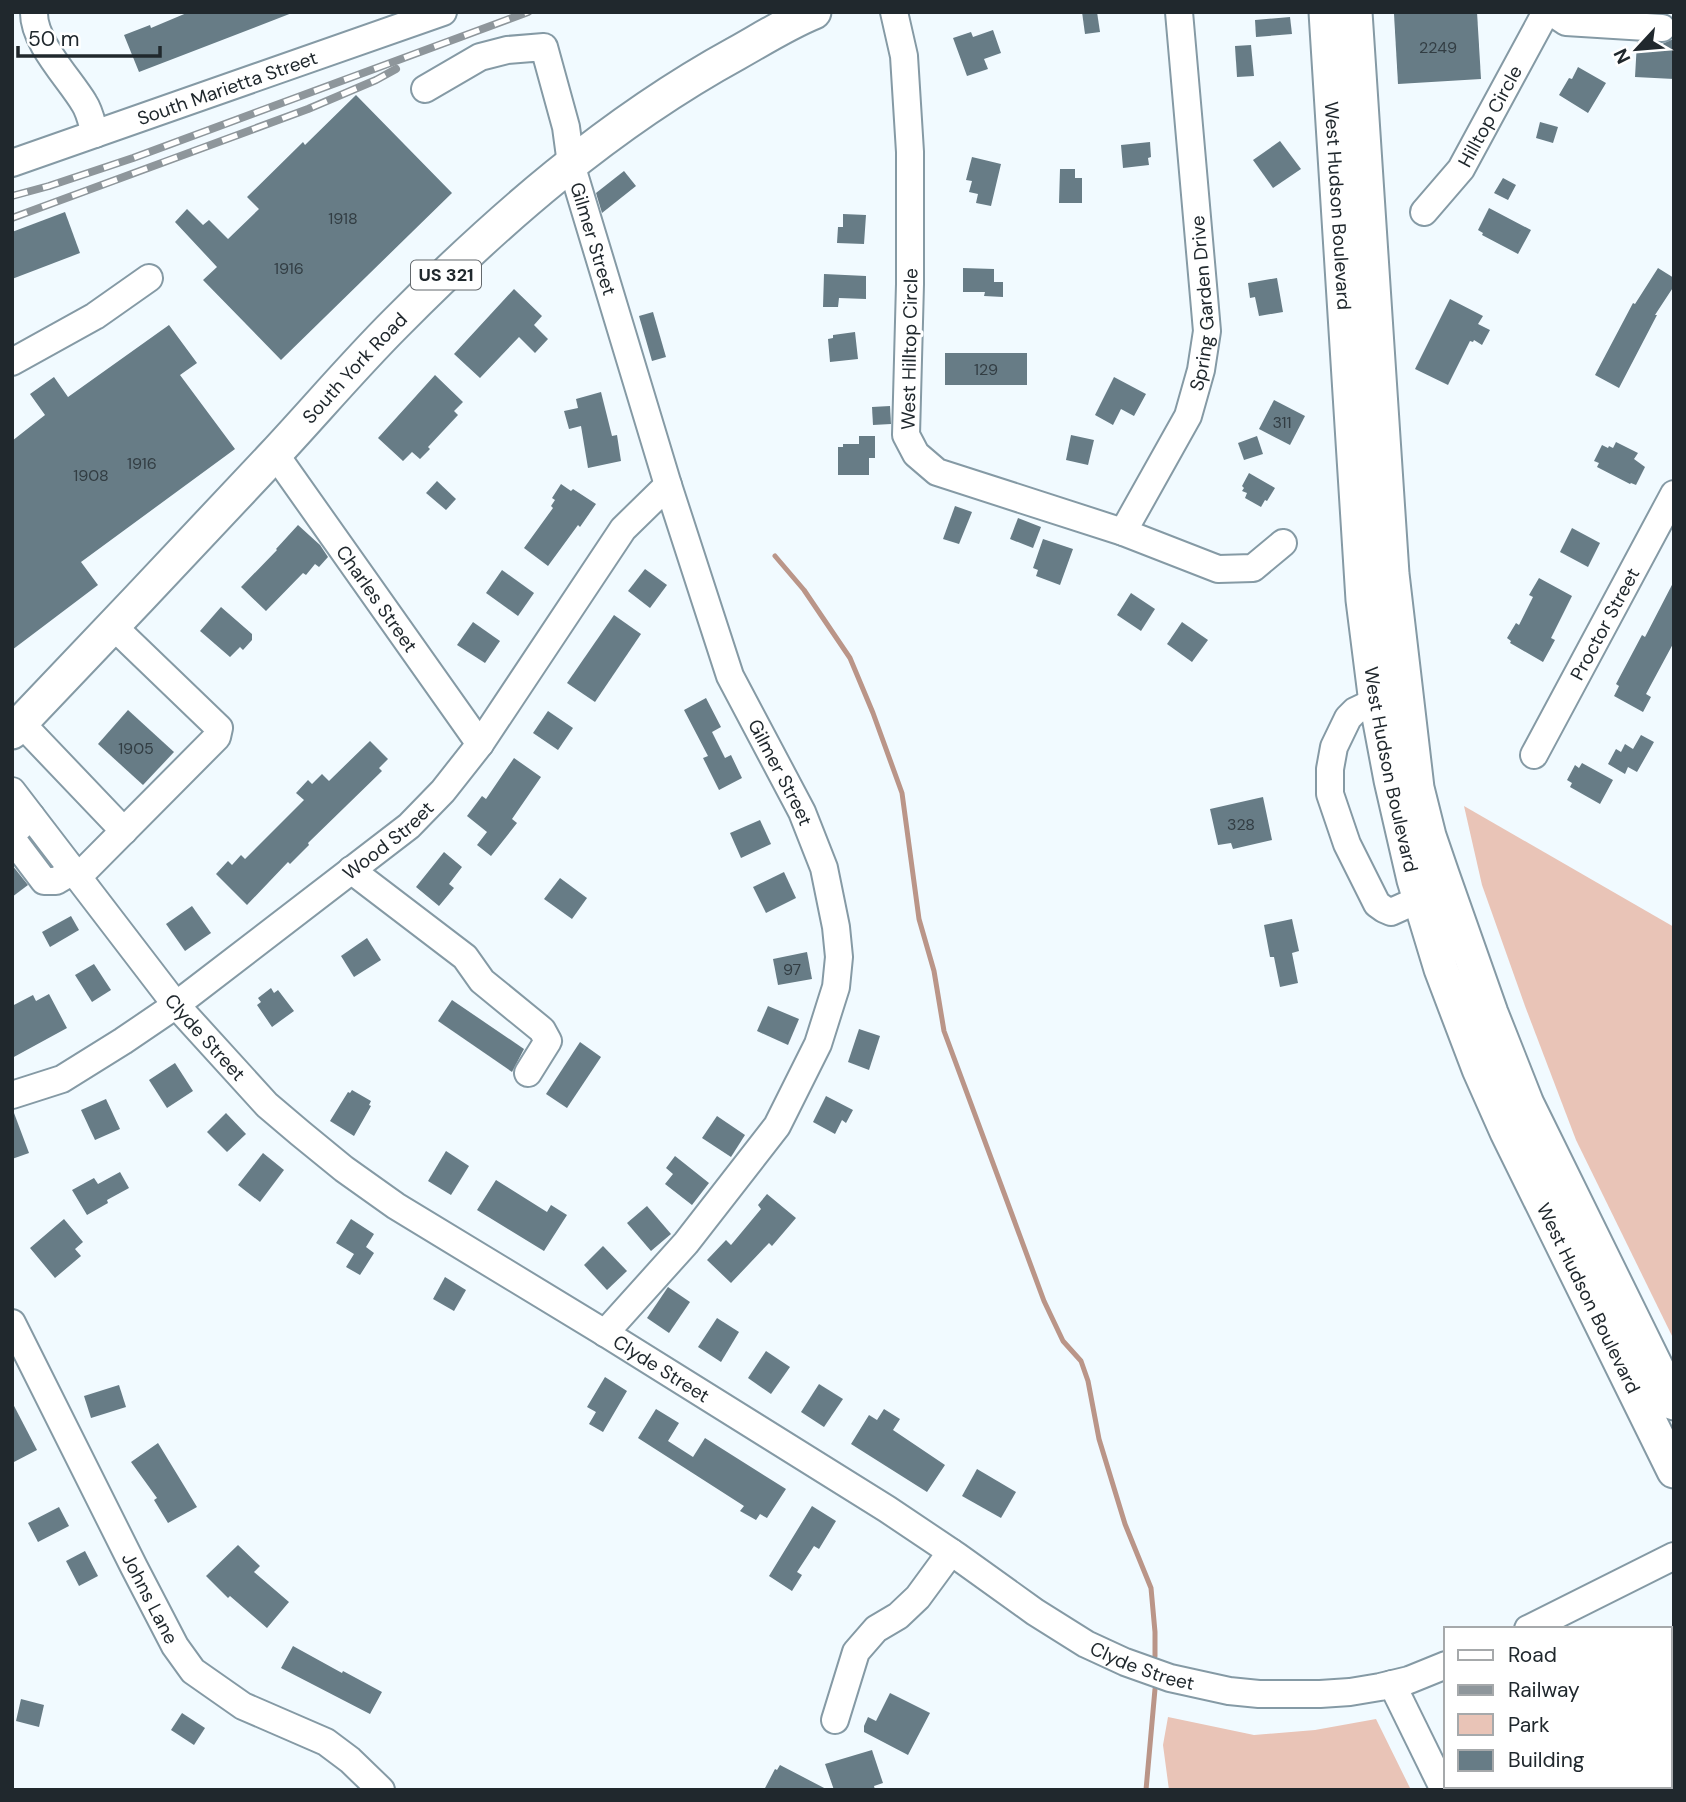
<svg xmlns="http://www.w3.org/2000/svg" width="1686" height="1802" font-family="'DM Sans',sans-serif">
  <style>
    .green { fill: #e9c4b7 }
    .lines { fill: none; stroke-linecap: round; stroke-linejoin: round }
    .stream { stroke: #ba9588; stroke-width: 5 }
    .building { fill: #677c86 }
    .minor-casing { stroke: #859aa5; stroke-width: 30 }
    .major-casing { stroke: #859aa5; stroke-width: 37 }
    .minor { stroke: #fff; stroke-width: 26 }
    .major { stroke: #fff; stroke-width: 33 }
    .rail-casing { stroke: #8e969b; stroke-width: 8 }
    .rail { stroke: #fff; stroke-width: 5; stroke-dasharray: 16; stroke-linecap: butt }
    .labels { text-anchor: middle; stroke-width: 6; stroke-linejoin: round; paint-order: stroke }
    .number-label { font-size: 16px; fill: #323d43 }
    .shield { fill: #fff; stroke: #63686c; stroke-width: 2 }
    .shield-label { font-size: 18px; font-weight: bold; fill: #20282d }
    .street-label { font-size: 19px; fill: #20282d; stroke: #fff }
  </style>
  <rect width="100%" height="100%" fill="#f1faff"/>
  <g class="green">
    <polygon points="1464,806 1674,927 1674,1340 1576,1140 1525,1006 1482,885"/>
    <polygon points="1168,1717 1254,1735 1315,1730 1376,1719 1411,1790 1169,1790 1163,1745"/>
  </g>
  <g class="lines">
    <g class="stream">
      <polyline points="775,556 804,590 850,658 873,713 902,793 919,919 934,971 944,1031 1044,1301 1063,1341 1081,1361 1088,1381 1099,1439 1125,1524 1151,1588 1155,1632 1155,1656"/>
      <polyline points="1146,1790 1155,1689"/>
    </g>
  </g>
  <g class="building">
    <polygon points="189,12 292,12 292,13 139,72 124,35 150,25 151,28"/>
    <polygon points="1082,12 1097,12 1100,32 1085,34"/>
    <polygon points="1430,12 1477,12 1481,79 1398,84 1394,14"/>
    <polygon points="1290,17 1292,34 1256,37 1255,20"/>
    <polygon points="993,30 1001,53 984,59 988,69 967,76 953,38 971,32 973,37"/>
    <polygon points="1671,40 1674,40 1674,79 1635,77 1637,42 1662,44"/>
    <polygon points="1251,45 1254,76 1237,77 1235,46"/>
    <polygon points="1578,67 1606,83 1588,113 1559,95 1569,78 1572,79"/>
    <polygon points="356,95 452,193 281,360 203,280 217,267 175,222 187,209 203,225 209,220 228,239 259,209 247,197 303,142 305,145"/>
    <polygon points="1540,122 1558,127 1553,143 1536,138"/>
    <polygon points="1280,141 1301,169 1273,188 1253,160"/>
    <polygon points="1150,142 1151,157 1148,158 1149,165 1123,168 1121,145"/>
    <polygon points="972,157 1001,164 991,206 976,203 978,194 969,192 972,181 966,180"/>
    <polygon points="1060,169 1075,169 1075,178 1082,178 1082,203 1059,203"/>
    <polygon points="624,171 636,186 602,213 596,193"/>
    <polygon points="1503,178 1516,185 1508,200 1494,193"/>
    <polygon points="1489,208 1531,230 1518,254 1482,235 1483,233 1478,230"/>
    <polygon points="65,212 80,253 12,279 12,232"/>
    <polygon points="843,214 866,215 864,244 837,243 838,227 843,227"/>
    <polygon points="963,268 994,269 994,282 1003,282 1003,297 984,296 985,292 963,292"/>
    <polygon points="1658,268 1674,278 1674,286 1655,315 1657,315 1619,388 1595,375 1633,303 1635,304"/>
    <polygon points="824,274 866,276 866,299 839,298 838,307 823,307"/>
    <polygon points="1277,278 1283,312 1259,316 1255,297 1250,298 1248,283"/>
    <polygon points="514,289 542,316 534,325 548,339 535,353 519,337 480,378 454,354"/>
    <polygon points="1450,299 1483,316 1478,324 1490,330 1482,345 1474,340 1473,342 1470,341 1448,385 1415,369"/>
    <polygon points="653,312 666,357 652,361 639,316"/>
    <polygon points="169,325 197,363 180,375 235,449 81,562 98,585 12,650 12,441 45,415 30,394 54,377 68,397"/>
    <polygon points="855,332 858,359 830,362 828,339 833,338 833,335"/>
    <rect x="945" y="353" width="82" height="32"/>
    <polygon points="435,375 463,402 454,411 458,415 428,447 430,449 420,459 412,452 403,461 378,438"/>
    <polygon points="1114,377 1146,394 1134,416 1121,409 1113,425 1095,415"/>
    <polygon points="601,392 612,436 617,435 621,461 588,468 581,426 569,429 564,411 578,408 576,399"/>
    <polygon points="1274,400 1305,416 1290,445 1259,429"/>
    <polygon points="890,406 891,424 873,425 872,407"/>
    <polygon points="1071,435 1094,440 1088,465 1066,460"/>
    <polygon points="859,436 875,436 875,458 869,458 869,475 838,475 838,447 843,447 843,444 859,444"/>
    <polygon points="1257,436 1263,454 1244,460 1238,443"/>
    <polygon points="1616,442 1638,453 1634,459 1645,467 1636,485 1631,483 1630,484 1597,467 1599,463 1594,461 1602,445 1608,448 1609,446 1613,448"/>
    <polygon points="1249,473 1275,488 1267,501 1265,500 1261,507 1245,498 1247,493 1242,491 1244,488 1242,486"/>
    <polygon points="437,481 456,499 446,510 426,493"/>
    <polygon points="561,484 571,491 573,489 596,504 580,527 578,525 548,566 524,548 553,508 551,506 555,500 552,498"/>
    <polygon points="955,506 972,512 959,544 943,539"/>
    <polygon points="1018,518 1041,527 1033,548 1010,539"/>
    <polygon points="298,525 320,545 328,557 319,567 315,564 306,575 303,573 266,611 241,587 277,550 276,549"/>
    <polygon points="1572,528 1600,543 1588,567 1560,552"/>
    <polygon points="1043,539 1073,549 1060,585 1036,576 1038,570 1033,568"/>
    <polygon points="645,569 667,585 650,608 628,591"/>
    <polygon points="502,570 534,593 518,616 486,593"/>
    <polygon points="1539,578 1572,596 1551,638 1555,640 1543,662 1510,643 1511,641 1507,638 1516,623 1519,625 1533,597 1529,595"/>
    <polygon points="1674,581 1674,642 1646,694 1651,697 1643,712 1614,696 1619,686 1616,684 1642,635 1645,637"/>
    <polygon points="1131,593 1155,609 1141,631 1117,615"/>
    <polygon points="221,607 252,634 252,640 243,650 240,647 230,657 200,631"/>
    <polygon points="614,615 641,634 595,702 567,683"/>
    <polygon points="473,622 500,641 485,663 457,645"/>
    <polygon points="1182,622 1208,640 1192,662 1167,644"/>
    <polygon points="706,698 721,727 712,732 725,758 731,755 742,778 719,790 703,758 708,756 684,710"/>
    <polygon points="128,710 174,752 143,785 98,744"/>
    <polygon points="548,711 573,728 558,750 533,733"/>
    <polygon points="1641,735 1654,742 1637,772 1628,767 1625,774 1608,764 1616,749 1621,752 1625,744 1633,749"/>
    <polygon points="370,741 388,759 379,768 382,771 308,843 309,845 290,864 288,862 247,905 216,874 228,861 232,865 241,855 245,859 304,800 296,793 308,780 312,784 322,774 329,781"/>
    <polygon points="514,758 541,777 512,819 517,823 491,856 477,845 487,832 467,816 482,796 486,799"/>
    <polygon points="1582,763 1613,780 1600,804 1570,787 1572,783 1567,780 1575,765 1579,768"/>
    <polygon points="1263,797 1272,840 1233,849 1231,843 1218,845 1210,809"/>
    <polygon points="760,820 771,844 741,858 730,833"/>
    <polygon points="444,852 462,867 449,884 454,888 439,906 416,887"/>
    <polygon points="12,865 28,885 12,897"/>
    <polygon points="784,872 796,898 766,913 753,887"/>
    <polygon points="560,878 587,898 572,919 544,899"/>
    <polygon points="192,906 211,933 185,951 166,924"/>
    <polygon points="71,916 79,930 50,947 42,932"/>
    <polygon points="1292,919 1299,951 1292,953 1298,983 1280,987 1274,957 1270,957 1264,925"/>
    <polygon points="367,938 381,960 354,977 341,956"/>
    <polygon points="807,952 812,979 778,985 773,959"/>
    <polygon points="94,964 111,990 92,1002 75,975"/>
    <polygon points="271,988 274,993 278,990 294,1011 272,1027 257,1005 261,1002 258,998"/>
    <polygon points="49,994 67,1028 12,1058 12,1006 33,995 36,1001"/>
    <polygon points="452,1000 524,1049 512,1072 438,1021"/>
    <polygon points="768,1006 799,1019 788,1045 757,1031"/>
    <polygon points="859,1029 880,1036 869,1070 848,1062"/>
    <polygon points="580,1042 601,1057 567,1108 546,1094"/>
    <polygon points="175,1063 193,1091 167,1108 149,1080"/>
    <polygon points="352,1090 371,1101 369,1105 371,1106 354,1136 330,1121 348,1092 350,1093"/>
    <polygon points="826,1096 853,1110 846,1123 842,1120 835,1134 813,1122"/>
    <polygon points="106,1099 120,1129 95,1140 81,1110"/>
    <polygon points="12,1113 14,1113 29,1153 12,1159"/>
    <polygon points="226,1113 246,1134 227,1152 207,1132"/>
    <polygon points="717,1116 745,1135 731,1157 702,1138"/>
    <polygon points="446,1151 469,1166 451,1195 428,1181"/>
    <polygon points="263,1153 284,1170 260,1202 238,1185"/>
    <polygon points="675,1156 709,1183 692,1205 665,1184 673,1174 666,1168"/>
    <polygon points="120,1172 129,1188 107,1200 108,1203 87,1215 72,1190 94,1178 98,1184"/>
    <polygon points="496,1180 547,1212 551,1205 567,1215 544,1251 477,1210"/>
    <polygon points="767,1194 796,1218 772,1246 769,1243 731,1283 707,1260 726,1240 731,1245 761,1209 758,1205"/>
    <polygon points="647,1206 671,1234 651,1251 627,1223"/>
    <polygon points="64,1219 83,1242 75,1249 81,1256 55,1278 30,1248"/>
    <polygon points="351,1219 374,1234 366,1247 374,1253 360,1275 346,1267 354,1254 336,1243"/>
    <polygon points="603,1246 627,1271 607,1290 584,1265"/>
    <polygon points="445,1277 466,1290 454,1311 433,1299"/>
    <polygon points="668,1287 690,1302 669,1333 647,1318"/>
    <polygon points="717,1318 739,1332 721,1362 698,1347"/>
    <polygon points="766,1351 790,1367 771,1394 748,1378"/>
    <polygon points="605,1377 627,1391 603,1432 589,1424 596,1412 587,1407"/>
    <polygon points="819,1384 843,1399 824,1427 801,1412"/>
    <polygon points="119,1385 126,1407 91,1418 84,1396"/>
    <polygon points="12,1402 37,1450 12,1463"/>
    <polygon points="656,1409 679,1423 668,1441 693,1457 705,1438 786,1489 767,1518 760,1514 756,1520 740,1511 744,1506 638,1438"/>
    <polygon points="884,1409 900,1419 893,1430 945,1465 927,1492 851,1444 869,1415 877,1420"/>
    <polygon points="158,1443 197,1507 168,1523 154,1500 157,1498 131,1462"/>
    <polygon points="977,1469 1016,1492 1001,1518 962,1496"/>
    <polygon points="812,1506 836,1521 819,1549 814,1546 797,1572 802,1575 792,1591 769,1576"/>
    <polygon points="59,1507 69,1526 38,1542 28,1523"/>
    <polygon points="238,1545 260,1566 254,1572 289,1602 267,1628 230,1596 228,1598 206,1576"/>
    <polygon points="85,1551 98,1576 79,1586 66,1561"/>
    <polygon points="293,1646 342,1673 343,1671 382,1692 370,1714 281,1668"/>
    <polygon points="890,1693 930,1713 908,1755 864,1732 864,1726 868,1717 876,1721"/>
    <polygon points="21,1699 44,1705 39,1727 16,1721"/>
    <polygon points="182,1713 205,1728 194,1745 171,1730"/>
    <polygon points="872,1750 883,1783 874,1786 875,1790 834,1790 825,1764"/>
    <polygon points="780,1765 828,1790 764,1790 775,1769 777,1770"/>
  </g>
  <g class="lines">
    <g class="minor-casing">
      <g id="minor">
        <path d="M34 12C33 42 69 78 84 103 90 112 92 124 95 134"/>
        <polyline points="894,12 904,56 910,152 910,284 906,435 916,454 937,472 1123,532 1218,569 1253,568 1283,543"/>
        <polyline points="1551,12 1566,22 1662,28"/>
        <path id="s1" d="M425 89 480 57 507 50 544 47 566 127 571 164 668 485 730 676 802 812 824 868 836 927 839 957 836 987 818 1044 777 1126 686 1243 605 1333"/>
        <path id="s2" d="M12 163 443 12"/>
        <path id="s3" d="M1424 212 1461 169 1546 12"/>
        <polyline points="12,362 95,316 149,278"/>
        <path id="s4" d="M275 454 480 744"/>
        <path id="s5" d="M1123 532 1188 416 1201 370 1207 331 1179 12"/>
        <polyline points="1394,697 1376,701 1355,711 1348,718 1334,747 1330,769 1330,794 1347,844 1377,904 1384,909 1391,912 1420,899"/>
        <polyline points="21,723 124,831"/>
        <path id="s6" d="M1534 755 1674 494"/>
        <path id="s7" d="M12 791 176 1005 267 1105 300 1133 344 1169 396 1206 605 1333 887 1509 957 1556 1035 1612 1086 1644 1125 1662 1170 1678 1229 1691 1259 1694H1320L1350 1692 1380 1687 1409 1680 1446 1665"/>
        <polyline points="31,816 14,832 13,840 44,881 56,881 73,871"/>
        <polyline points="351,870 465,957 482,981 542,1030 548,1041 528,1073"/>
        <polyline points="78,877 217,737 219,728 113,626"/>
        <path id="s8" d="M12 1095 62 1079 123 1041 176 1005 409 826 443 791 480 744 623 529 668 485"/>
        <path id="s9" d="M12 1323 134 1567 175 1646 193 1671 243 1706 326 1742 350 1760 381 1790"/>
        <polyline points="1528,1629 1674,1556"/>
        <polyline points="1392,1684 1444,1790"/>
        <polyline points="835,1720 856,1652 876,1629 898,1616 918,1597 951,1552"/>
      </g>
    </g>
    <g class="major-casing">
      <g id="major">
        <path id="s10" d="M1326 12 1363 600 1375 695 1391 780 1414 880 1441 969 1479 1069 1507 1132 1674 1471"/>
        <polyline points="1355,12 1392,574 1417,788 1429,836 1442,874 1491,1013 1527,1104 1674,1403"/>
        <path id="s11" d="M12 732C100 640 187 548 274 455 315 411 354 365 396 323 498 220 609 123 737 53 762 39 787 23 814 12"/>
      </g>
    </g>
    <use href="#minor" class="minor"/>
    <use href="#major" class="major"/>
    <g class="rail-casing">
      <g id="rail">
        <polyline points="12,196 49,186 133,158 528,12"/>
        <polyline points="12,218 308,109 376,80 396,69"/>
      </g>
    </g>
    <use href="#rail" class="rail"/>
  </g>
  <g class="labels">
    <g class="number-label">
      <text x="1438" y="53">2249</text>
      <text x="343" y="224">1918</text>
      <text x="289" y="274">1916</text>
      <text x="986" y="375">129</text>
      <text x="1282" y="428">311</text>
      <text x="142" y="469">1916</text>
      <text x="91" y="481">1908</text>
      <text x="136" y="754">1905</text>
      <text x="1241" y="830">328</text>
      <text x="792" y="975">97</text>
    </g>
    <rect class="shield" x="411" y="260.5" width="70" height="29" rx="5"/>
    <g class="shield-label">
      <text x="446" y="281">US 321</text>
    </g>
    <g class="street-label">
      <text dy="7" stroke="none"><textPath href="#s2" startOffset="228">South Marietta Street</textPath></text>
      <text dy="7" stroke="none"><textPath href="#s3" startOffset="117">Hilltop Circle</textPath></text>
      <text dy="7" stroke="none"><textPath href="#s10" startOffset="194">West Hudson Boulevard</textPath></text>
      <text dy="7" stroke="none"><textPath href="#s1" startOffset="327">Gilmer Street</textPath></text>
      <text dy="7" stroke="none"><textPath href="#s5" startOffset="248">Spring Garden Drive</textPath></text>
      <text transform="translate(909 349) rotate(-89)" y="7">West Hilltop Circle</text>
      <text dy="7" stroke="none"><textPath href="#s11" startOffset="500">South York Road</textPath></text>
      <text dy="7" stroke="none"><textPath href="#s4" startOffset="177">Charles Street</textPath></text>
      <text dy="7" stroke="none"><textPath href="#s6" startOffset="149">Proctor Street</textPath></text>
      <text dy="7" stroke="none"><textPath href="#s10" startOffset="761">West Hudson Boulevard</textPath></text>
      <text dy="7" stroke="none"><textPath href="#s1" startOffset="894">Gilmer Street</textPath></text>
      <text dy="7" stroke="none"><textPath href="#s8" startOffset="457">Wood Street</textPath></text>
      <text dy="7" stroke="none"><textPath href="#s7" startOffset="313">Clyde Street</textPath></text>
      <text dy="7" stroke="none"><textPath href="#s10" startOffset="1328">West Hudson Boulevard</textPath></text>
      <text dy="7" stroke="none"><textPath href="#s7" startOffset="880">Clyde Street</textPath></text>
      <text dy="7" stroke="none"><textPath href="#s9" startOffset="308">Johns Lane</textPath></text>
      <text dy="7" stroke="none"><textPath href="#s7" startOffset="1447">Clyde Street</textPath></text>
    </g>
  </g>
  <rect width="1686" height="1802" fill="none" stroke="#20282d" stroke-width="28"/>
  <rect x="1444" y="1627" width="228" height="161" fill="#ffffff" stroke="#a6a9ab" stroke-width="2"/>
  <rect x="1458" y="1650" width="35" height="10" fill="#ffffff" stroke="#a6a9ab" stroke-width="2"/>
  <text x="1508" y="1662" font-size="21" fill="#20282d">Road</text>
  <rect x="1458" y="1685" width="35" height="10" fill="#8e969b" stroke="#a6a9ab" stroke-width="2"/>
  <text x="1508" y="1697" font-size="21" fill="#20282d">Railway</text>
  <rect x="1458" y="1714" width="35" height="21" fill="#e9c4b7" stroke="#a6a9ab" stroke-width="2"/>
  <text x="1508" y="1732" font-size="21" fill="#20282d">Park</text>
  <rect x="1458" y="1750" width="35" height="21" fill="#677c86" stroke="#a6a9ab" stroke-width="2"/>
  <text x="1508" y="1767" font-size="21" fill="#20282d">Building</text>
  <g transform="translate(1637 49) rotate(244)" stroke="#ffffff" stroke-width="5" paint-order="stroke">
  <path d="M0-5L12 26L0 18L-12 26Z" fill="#20282d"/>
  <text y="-10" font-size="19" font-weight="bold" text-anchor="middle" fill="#20282d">N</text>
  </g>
  <path d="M18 46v10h142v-10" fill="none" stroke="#20282d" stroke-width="3.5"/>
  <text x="28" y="46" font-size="21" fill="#20282d" stroke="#ffffff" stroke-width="5" paint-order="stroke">50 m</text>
</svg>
